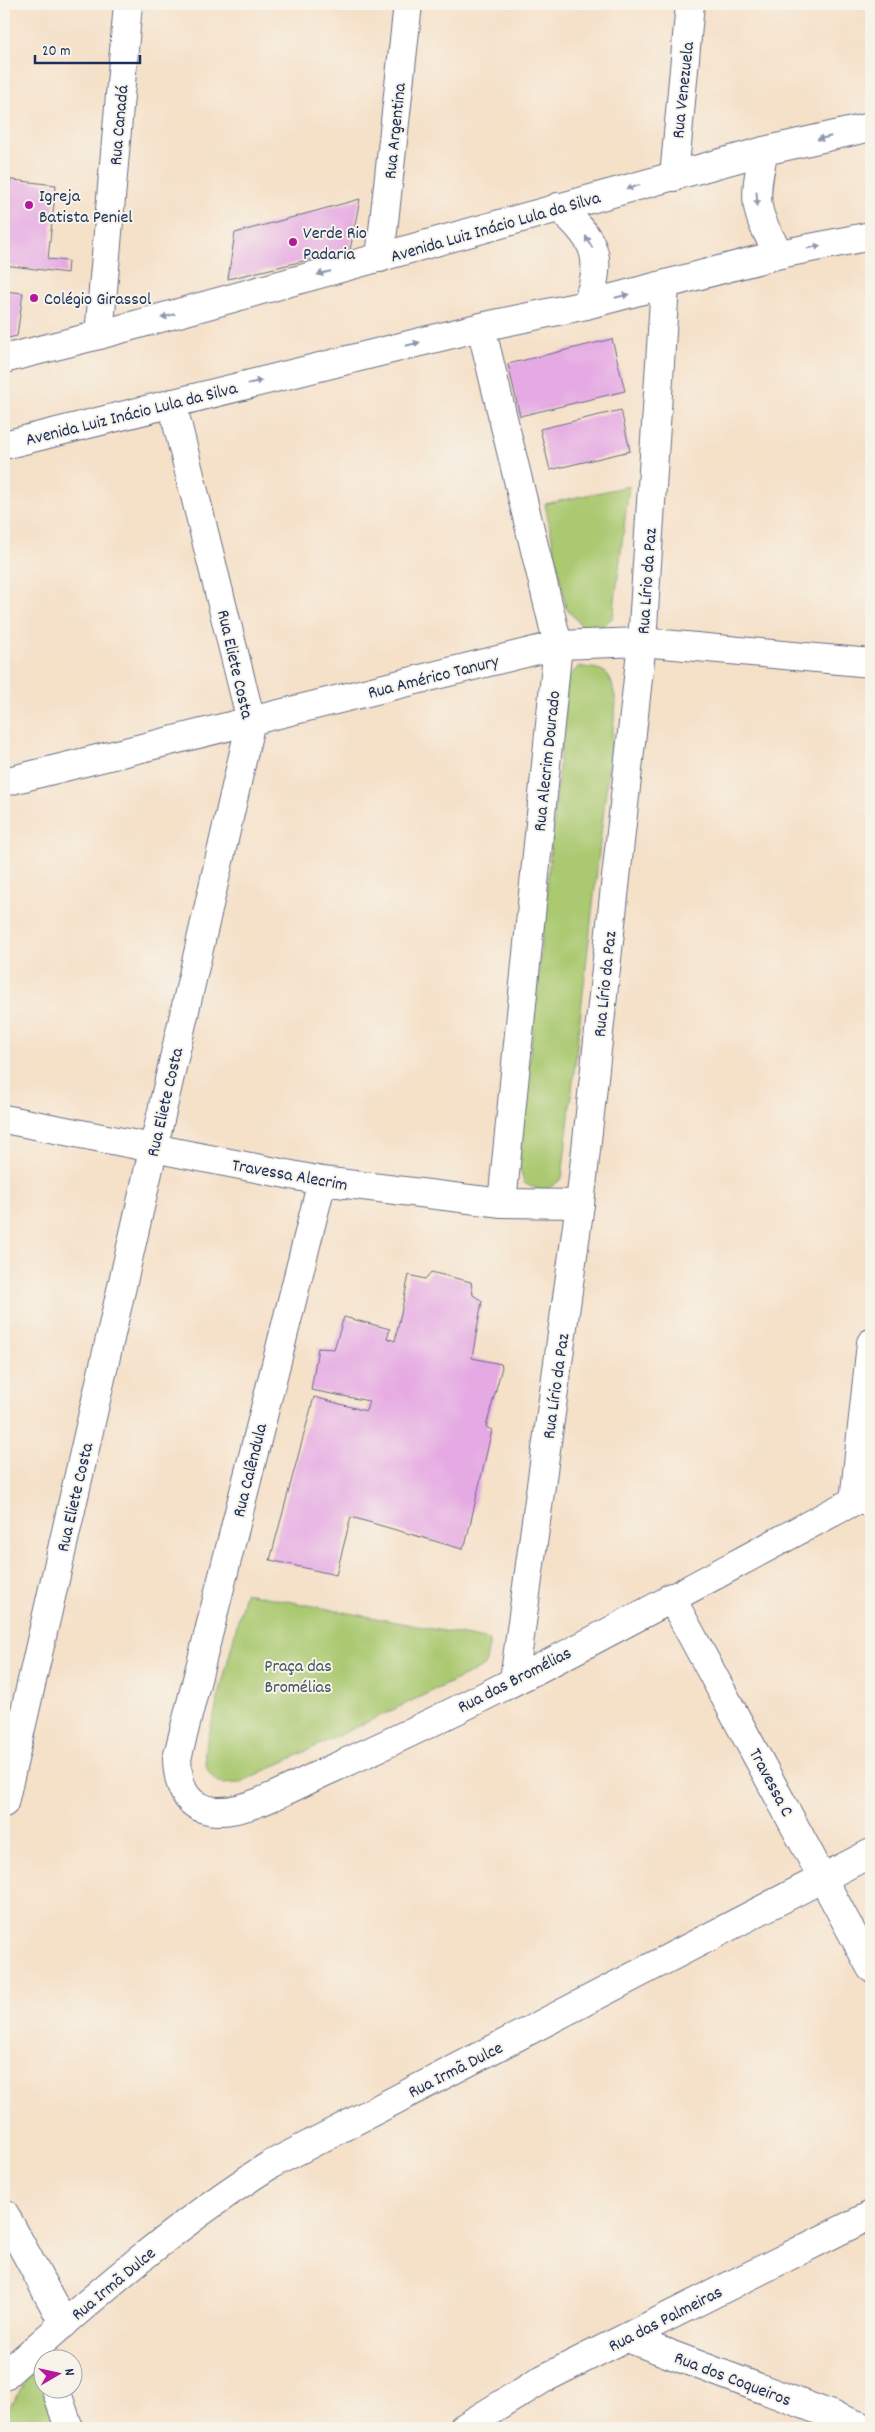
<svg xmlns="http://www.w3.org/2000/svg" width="875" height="2432" font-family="Dekko,sans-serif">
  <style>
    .green { fill: #aac971; stroke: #627c68 }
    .building { fill: #e5a9e3 }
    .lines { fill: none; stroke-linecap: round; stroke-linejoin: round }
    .street-casing { stroke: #676d83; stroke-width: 30 }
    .secondary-casing { stroke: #676d83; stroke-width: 30 }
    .street { stroke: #fff; stroke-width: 28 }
    .secondary { stroke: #fff; stroke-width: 28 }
    .oneway { fill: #8d97ae }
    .poi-dot { fill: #b5179e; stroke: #f7f3e8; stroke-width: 2 }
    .labels { text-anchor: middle; stroke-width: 4; stroke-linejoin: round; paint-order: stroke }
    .street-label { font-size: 18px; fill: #1b2f5e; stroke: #f7f3e8 }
    .poi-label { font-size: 18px; fill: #1b2f5e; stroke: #f7f3e8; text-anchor: start }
    .park-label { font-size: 18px; fill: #3f5663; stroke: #f7f3e8 }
  </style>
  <rect width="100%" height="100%" fill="#f7f3e8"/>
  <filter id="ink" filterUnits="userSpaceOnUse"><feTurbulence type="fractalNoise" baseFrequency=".02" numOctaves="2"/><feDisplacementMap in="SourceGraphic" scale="10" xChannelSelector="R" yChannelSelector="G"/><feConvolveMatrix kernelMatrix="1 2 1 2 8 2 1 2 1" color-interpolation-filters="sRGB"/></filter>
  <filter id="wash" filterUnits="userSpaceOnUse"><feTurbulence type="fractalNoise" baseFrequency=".0096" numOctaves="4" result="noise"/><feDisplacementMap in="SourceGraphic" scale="20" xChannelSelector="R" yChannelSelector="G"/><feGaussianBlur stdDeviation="1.12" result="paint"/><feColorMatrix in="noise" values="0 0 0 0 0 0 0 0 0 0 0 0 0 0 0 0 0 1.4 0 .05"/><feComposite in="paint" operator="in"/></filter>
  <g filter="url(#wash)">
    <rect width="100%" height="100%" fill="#f5e0c8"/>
    <g class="green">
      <polygon points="629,486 613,617 603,626 591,628 581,625 566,608 545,504"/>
      <path d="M578 667C610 668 610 673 616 702L562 1178C548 1191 541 1193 524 1183L519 1165 568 677Z"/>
      <path d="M245 1593 490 1640 485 1666 239 1783 221 1784C208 1776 204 1765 205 1751Z"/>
      <polygon points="35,2366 59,2428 4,2428 4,2416"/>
    </g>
    <g id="blocks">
      <g class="building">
        <polygon points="4,179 56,185 48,259 68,261 67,273 4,265"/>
        <polygon points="360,199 350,250 228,279 235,233"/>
        <polygon points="4,291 23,293 17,336 4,339"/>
        <polygon points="612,339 625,391 520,416 508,364"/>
        <polygon points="621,410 630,451 550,470 540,429"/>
        <polygon points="431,1272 471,1282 473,1295 482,1301 472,1358 501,1364 502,1367 486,1427 492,1430 466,1542 462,1549 351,1517 336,1575 270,1560 314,1397 366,1411 369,1401 311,1390 318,1348 334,1349 344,1317 390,1329 387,1338 395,1341 409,1275 425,1279"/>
      </g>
    </g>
  </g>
  <g filter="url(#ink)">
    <use href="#blocks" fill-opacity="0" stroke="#676d83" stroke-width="1"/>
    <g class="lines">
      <g class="street-casing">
        <g id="street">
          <polyline points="674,177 690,4"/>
          <polyline points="380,258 408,4"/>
          <polyline points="481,327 558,645 502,1203"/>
          <polyline points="99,335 128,4"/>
          <polyline points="4,782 558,645 642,642 871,663"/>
          <polyline points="4,1119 322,1181 502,1203 580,1204"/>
          <path d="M322 1181 177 1759C178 1786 185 1809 217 1811 248 1813 298 1784 327 1771 507 1691 680 1593 854 1501H871"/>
          <polyline points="854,1501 871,1343"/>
          <polyline points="671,1597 871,1968"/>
          <polyline points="514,1680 580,1204 642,642 665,285"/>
          <polyline points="4,1803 251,721 172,403"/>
          <polyline points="4,2213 64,2324"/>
          <polyline points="627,2338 866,2428"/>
          <path d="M4 2376C89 2301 174 2225 270 2165L871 1853"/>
          <polyline points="56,2390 69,2428"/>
          <polyline points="463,2428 543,2379 871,2215"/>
        </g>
      </g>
      <g class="secondary-casing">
        <g id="secondary">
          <path d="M764 151C753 198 753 213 780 254"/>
          <path d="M558 207C594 238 606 258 586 305"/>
          <polyline points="4,359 99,335 764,151 871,127"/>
          <polyline points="4,445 481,327 586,305 780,254 871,236"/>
        </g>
      </g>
      <use href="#street" class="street"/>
      <use href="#secondary" class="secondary"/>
    </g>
    <defs><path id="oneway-solid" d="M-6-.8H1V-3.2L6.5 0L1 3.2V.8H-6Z" transform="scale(1.25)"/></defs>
    <g class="oneway">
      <use href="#oneway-solid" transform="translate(824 138) rotate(167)"/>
      <use href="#oneway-solid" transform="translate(633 187) rotate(165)"/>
      <use href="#oneway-solid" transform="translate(757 199) rotate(86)"/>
      <use href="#oneway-solid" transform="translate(589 242) rotate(-120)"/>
      <use href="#oneway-solid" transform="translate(814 247) rotate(-11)"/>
      <use href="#oneway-solid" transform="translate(324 273) rotate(165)"/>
      <use href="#oneway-solid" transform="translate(622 296) rotate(-14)"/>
      <use href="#oneway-solid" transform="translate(168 316) rotate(164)"/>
      <use href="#oneway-solid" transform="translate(413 344) rotate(-14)"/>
      <use href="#oneway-solid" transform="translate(255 382) rotate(-14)"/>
    </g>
  </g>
  <g class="poi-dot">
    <circle cx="29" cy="205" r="5"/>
    <circle cx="293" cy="242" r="5"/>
    <circle cx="34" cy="298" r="5"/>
  </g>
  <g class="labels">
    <g class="street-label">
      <text transform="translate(682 90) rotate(-84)" y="6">Rua Venezuela</text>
      <text transform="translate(118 125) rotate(-85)" y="6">Rua Canadá</text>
      <text transform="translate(394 131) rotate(-84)" y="6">Rua Argentina</text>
      <text transform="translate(495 226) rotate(-16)" y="6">Avenida Luiz Inácio Lula da Silva</text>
      <text transform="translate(131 413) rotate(-14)" y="6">Avenida Luiz Inácio Lula da Silva</text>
      <text transform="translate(646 581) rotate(-86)" y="6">Rua Lírio da Paz</text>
      <text transform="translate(236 664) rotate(77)" y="6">Rua Eliete Costa</text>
      <text transform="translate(433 676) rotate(-14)" y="6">Rua Américo Tanury</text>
      <text transform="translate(546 761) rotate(-84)" y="6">Rua Alecrim Dourado</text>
      <text transform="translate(604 984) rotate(-84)" y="6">Rua Lírio da Paz</text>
      <text transform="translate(164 1102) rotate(-77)" y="6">Rua Eliete Costa</text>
      <text transform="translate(290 1174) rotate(10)" y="6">Travessa Alecrim</text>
      <text transform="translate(555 1386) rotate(-82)" y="6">Rua Lírio da Paz</text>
      <text transform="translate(249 1470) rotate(-76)" y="6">Rua Calêndula</text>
      <text transform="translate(74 1497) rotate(-77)" y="6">Rua Eliete Costa</text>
      <text transform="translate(514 1679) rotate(-27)" y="6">Rua das Bromélias</text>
      <text transform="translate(772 1782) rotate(62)" y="6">Travessa C</text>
      <text transform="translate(455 2069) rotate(-27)" y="6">Rua Irmã Dulce</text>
      <text transform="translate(113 2283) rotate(-40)" y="6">Rua Irmã Dulce</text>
      <text transform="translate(665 2318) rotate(-27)" y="6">Rua das Palmeiras</text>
      <text transform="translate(733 2378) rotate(21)" y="6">Rua dos Coqueiros</text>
    </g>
    <g class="poi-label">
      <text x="39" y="201">Igreja<tspan x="39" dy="21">Batista Peniel</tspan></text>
      <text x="303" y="238">Verde Rio<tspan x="303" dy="21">Padaria</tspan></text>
      <text x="44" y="304">Colégio Girassol</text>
    </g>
    <g class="park-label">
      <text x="298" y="1671">Praça das<tspan x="298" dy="21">Bromélias</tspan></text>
    </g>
  </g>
  <rect width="875" height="2432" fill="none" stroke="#f7f3e8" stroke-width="20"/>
  <g transform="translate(58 2374) rotate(81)"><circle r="24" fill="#f7f3e8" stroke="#9fa5b1"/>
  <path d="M0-4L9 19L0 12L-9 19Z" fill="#b5179e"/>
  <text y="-8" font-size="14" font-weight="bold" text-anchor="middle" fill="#1b2f5e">N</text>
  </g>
  <path d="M35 55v8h105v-8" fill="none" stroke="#1b2f5e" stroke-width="2.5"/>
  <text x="42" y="55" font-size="15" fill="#1b2f5e" stroke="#f7f3e8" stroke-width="4" paint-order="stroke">20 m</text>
</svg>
